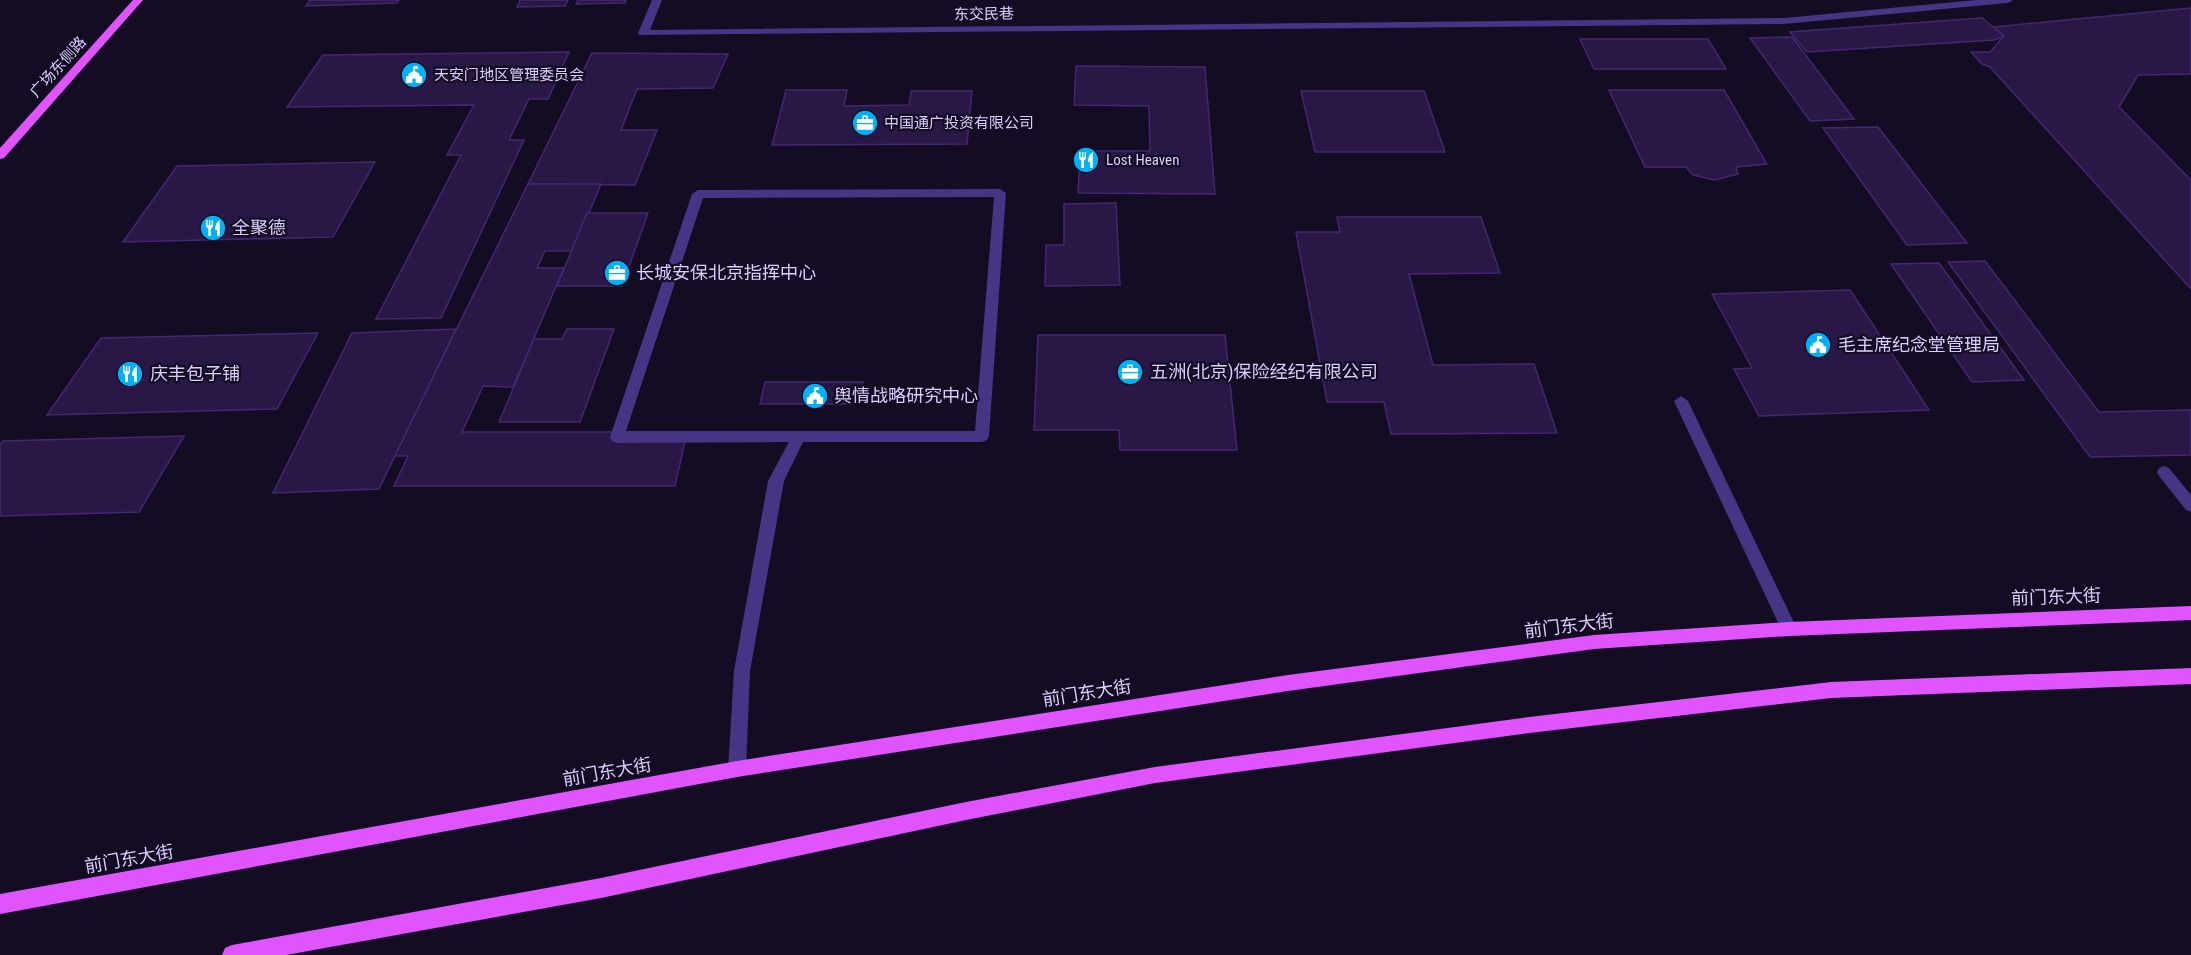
<svg xmlns="http://www.w3.org/2000/svg" width="2191" height="955" font-family="'Roboto Condensed','Noto Sans SC',sans-serif">
  <style>
    .building { fill: #291745; stroke: #442772; stroke-width: 1.5 }
    .lines { fill: none; stroke-linecap: round; stroke-linejoin: round }
    .minor { fill: #463485; fill-rule: evenodd }
    .major { fill: #df54ff; fill-rule: evenodd }
    .labels { text-anchor: middle; stroke-width: 4.5; stroke-linejoin: round; paint-order: stroke }
    .far-street-label { font-size: 15px; fill: #dccdff; stroke: #140c22 }
    .far-poi-label { font-size: 15px; fill: #dccdff; stroke: #140c22; text-anchor: start }
    .poi-label { font-size: 18px; fill: #dccdff; stroke: #140c22; text-anchor: start }
    .street-label { font-size: 18px; fill: #dccdff; stroke: #140c22 }
  </style>
  <rect width="100%" height="100%" fill="#140c22"/>
  <g class="building">
    <polygon points="310,0 399,0 397,3 306,6"/>
    <polygon points="520,0 568,0 565,6 517,7"/>
    <polygon points="578,0 626,0 625,3 576,4"/>
    <polygon points="2191,8 2191,74 2138,75 2119,107 2191,180 2191,289 1990,67 1982,64 1971,52 1990,52 2004,36 1993,27"/>
    <polygon points="1982,18 2004,36 1994,40 1807,52 1790,32"/>
    <polygon points="1792,37 1854,119 1810,121 1750,38"/>
    <polygon points="1580,39 1708,39 1726,69 1594,69"/>
    <polygon points="569,52 548,99 529,99 509,140 524,140 441,318 376,319 461,155 447,155 474,105 287,107 323,55"/>
    <polygon points="592,53 728,54 713,88 637,89 621,130 657,130 635,185 528,184"/>
    <polygon points="1076,66 1205,67 1215,194 1078,193 1080,151 1150,151 1149,106 1074,105"/>
    <polygon points="786,90 847,90 844,106 909,105 911,91 972,91 967,144 772,145"/>
    <polygon points="1609,90 1724,90 1767,164 1736,167 1738,174 1715,180 1693,175 1686,167 1645,167"/>
    <polygon points="1301,91 1424,91 1445,152 1315,152"/>
    <polygon points="1878,127 1967,243 1907,245 1823,128"/>
    <polygon points="375,162 333,237 123,242 177,166"/>
    <polygon points="528,184 601,184 573,251 545,251 537,268 564,268 513,387 483,386 462,432 687,432 675,486 394,486 408,456 394,456"/>
    <polygon points="1116,203 1120,285 1045,286 1046,245 1064,245 1064,204"/>
    <polygon points="587,213 648,213 622,286 557,286"/>
    <polygon points="1337,217 1481,217 1500,273 1409,274 1433,365 1534,364 1557,433 1391,434 1384,402 1327,402 1296,232 1340,232"/>
    <polygon points="1985,261 2099,412 2191,410 2191,455 2090,457 1948,262"/>
    <polygon points="1939,263 2024,380 1972,382 1891,264"/>
    <polygon points="1850,290 1929,410 1759,416 1734,369 1752,368 1712,294"/>
    <polygon points="456,329 379,489 273,493 352,333"/>
    <polygon points="567,329 614,329 580,422 499,422 534,339 562,339"/>
    <polygon points="318,333 277,409 47,415 101,338"/>
    <polygon points="1038,335 1225,335 1237,450 1120,450 1119,430 1034,430"/>
    <polygon points="765,382 863,382 859,404 760,404"/>
    <polygon points="184,436 139,512 0,516 0,445 3,441"/>
  </g>
  <g class="lines">
    <g class="minor">
      <polygon points="652,0 662,0 650,30 1784,18 1976,0 2013,0 2008,3 1784,24 639,35 638,33"/>
      <path d="M1000 189 1006 193 989 436 987 440 982 442H803L784 481 750 671 746 769 743 775 737 777 731 775 728 769 734 671 768 481 789 442 617 443 612 441 610 437 692 194 698 190ZM994 197 975 431H626L703 198Z"/>
      <polygon points="1681,396 1688,401 1797,629 1795,634 1789,636 1783,634 1781,629 1674,401"/>
      <polygon points="2164,466 2169,468 2191,495 2191,512 2186,510 2159,476 2157,472 2159,468"/>
    </g>
    <g class="major">
      <polygon points="133,0 143,0 4,158 0,159 0,148"/>
      <polygon points="2191,606 2191,620 1789,636 1594,649 1288,691 737,777 0,914 0,894 737,761 1288,675 1594,635 1789,622"/>
      <polygon points="2191,668 2191,684 1831,698 1529,733 1155,783 966,820 601,898 286,955 222,955 225,948 232,945 601,878 966,802 1155,767 1529,717 1831,682"/>
    </g>
  </g>
  <defs>
    <g id="civic-disc" transform="scale(1.35)"><circle r="9.5" fill="#00b1f8" stroke="#140c22"/><path d="M-.6-6.5H3V-4.5H.6V-3L4-1V1h2V6H-6V1h2V-1L-.6-3ZM-1.2 2.5V6h2.4V2.5Z" fill="#fff"/></g>
    <g id="office-disc" transform="scale(1.35)"><circle r="9.5" fill="#00b1f8" stroke="#140c22"/><path d="M-6-3h4V-5.5h4V-3h4V5H-6ZM-1-4.5V-3h2v-1.5ZM-6 0V1H6V0Z" fill="#fff"/></g>
    <g id="restaurant-disc" transform="scale(1.35)"><circle r="9.5" fill="#00b1f8" stroke="#140c22"/><path d="M-5-6h1v4h1v-4h1v4h1v-4h1v5L-1.5 .5V6h-2V.5L-5-1ZM5-6V6H3V1.5H1.5Q1.5-4 5-6Z" fill="#fff"/></g>
  </defs>
  <g fill-rule="evenodd">
    <use href="#civic-disc" x="414" y="75"/>
    <use href="#office-disc" x="865" y="123"/>
    <use href="#restaurant-disc" x="1086" y="160"/>
    <use href="#restaurant-disc" x="213" y="228"/>
    <use href="#office-disc" x="617" y="273"/>
    <use href="#civic-disc" x="1818" y="345"/>
    <use href="#office-disc" x="1130" y="372"/>
    <use href="#restaurant-disc" x="130" y="374"/>
    <use href="#civic-disc" x="815" y="396"/>
  </g>
  <g class="labels">
    <g class="far-street-label">
      <text transform="translate(984 14) rotate(-1)" y="5">东交民巷</text>
      <text transform="translate(58 67) rotate(-48)" y="5">广场东侧路</text>
    </g>
    <g class="far-poi-label">
      <text x="434" y="80">天安门地区管理委员会</text>
      <text x="884" y="128">中国通广投资有限公司</text>
      <text x="1106" y="165">Lost Heaven</text>
    </g>
    <g class="poi-label">
      <text x="232" y="234">全聚德</text>
      <text x="636" y="279">长城安保北京指挥中心</text>
      <text x="1838" y="351">毛主席纪念堂管理局</text>
      <text x="1150" y="378">五洲(北京)保险经纪有限公司</text>
      <text x="150" y="380">庆丰包子铺</text>
      <text x="834" y="402">舆情战略研究中心</text>
    </g>
    <g class="street-label">
      <text transform="translate(2056 597) rotate(-2)" y="6">前门东大街</text>
      <text transform="translate(1569 626) rotate(-7)" y="6">前门东大街</text>
      <text transform="translate(1087 693) rotate(-9)" y="6">前门东大街</text>
      <text transform="translate(607 772) rotate(-10)" y="6">前门东大街</text>
      <text transform="translate(129 859) rotate(-10)" y="6">前门东大街</text>
    </g>
  </g>
</svg>
